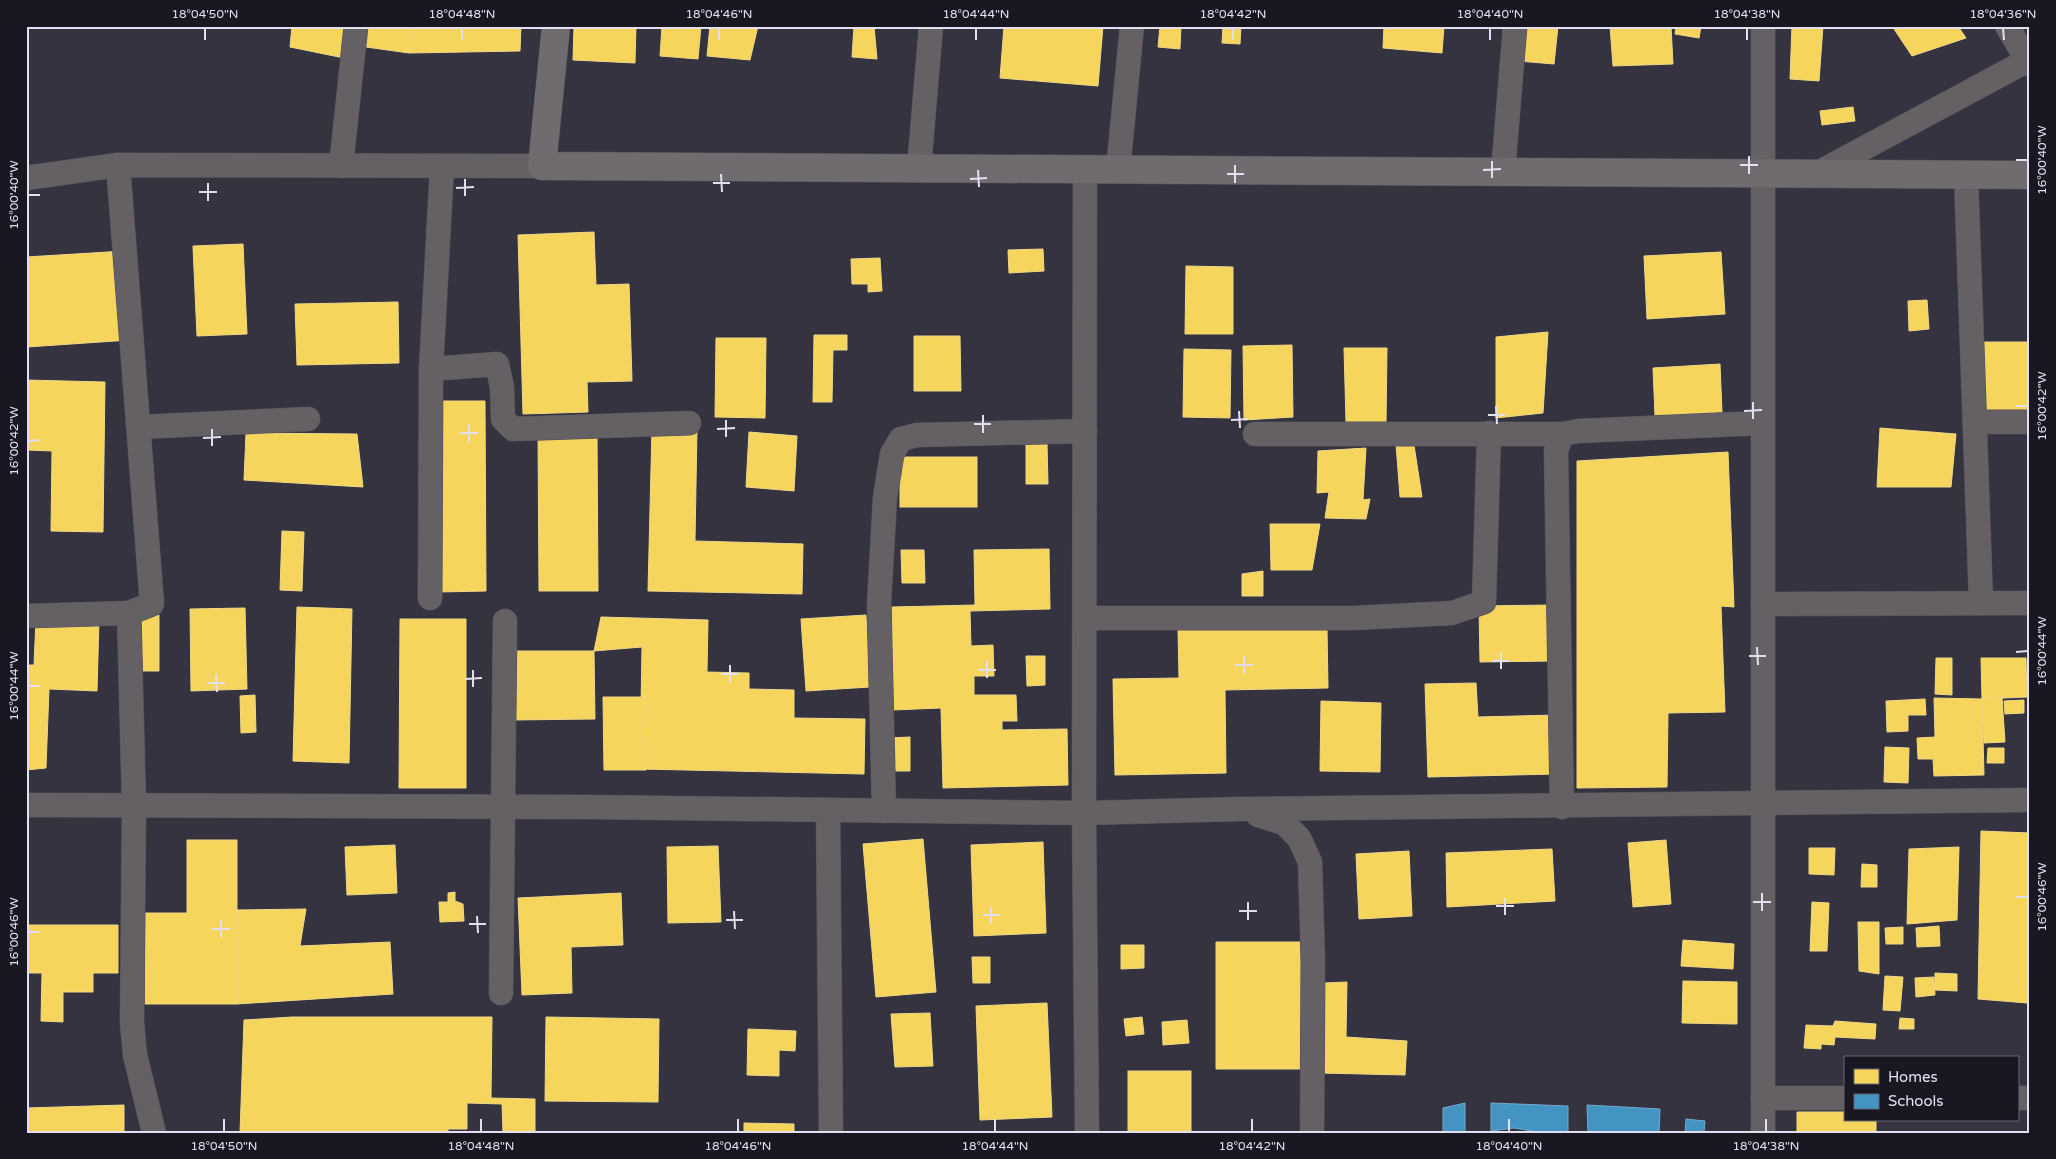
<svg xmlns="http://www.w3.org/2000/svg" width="2056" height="1159" font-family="'Varela Round',sans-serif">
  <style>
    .homes { fill: #f6d55c; stroke: #f0d888 }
    .schools { fill: #4393c3; stroke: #73aad0 }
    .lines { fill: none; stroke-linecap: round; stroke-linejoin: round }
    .street-casing { stroke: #51505a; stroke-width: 25 }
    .secondary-casing { stroke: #51505a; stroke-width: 29 }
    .street { stroke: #646063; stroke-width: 24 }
    .secondary { stroke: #706b6e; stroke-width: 28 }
    .ticks { fill: none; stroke: #e2e0f0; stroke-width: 2 }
    .neatline { fill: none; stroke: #e2e0f0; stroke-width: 2 }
    .ticks-label { font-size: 12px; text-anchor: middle; fill: #e2e0f0 }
  </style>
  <rect width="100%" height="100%" fill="#34333f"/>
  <g class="homes">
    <polygon points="292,26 347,26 344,58 290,47"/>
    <polygon points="367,26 411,26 409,53 366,47"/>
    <polygon points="411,26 521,26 520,51 409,53"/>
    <polygon points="574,26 636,26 635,63 573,60"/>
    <polygon points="662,26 701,26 698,59 660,56"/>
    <polygon points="710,26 805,26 805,28 758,26 750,60 707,56"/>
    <polygon points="854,26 874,26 877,59 852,57"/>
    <polygon points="1004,26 1103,26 1098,86 1000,78"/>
    <polygon points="1160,26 1181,26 1180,49 1158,47"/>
    <polygon points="1223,26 1241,26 1240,44 1222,43"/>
    <polygon points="1384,26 1444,26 1442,53 1383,48"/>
    <polygon points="1521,26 1558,26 1554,64 1518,61"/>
    <polygon points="1610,26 1671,26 1673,64 1613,66"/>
    <polygon points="1676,26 1701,26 1699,38 1675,34"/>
    <polygon points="1792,26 1823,26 1819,81 1790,79"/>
    <polygon points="1892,26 1958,26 1966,38 1912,56"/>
    <polygon points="1853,107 1855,121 1822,125 1820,111"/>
    <polygon points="594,232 596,285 629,284 632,381 587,382 588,412 523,414 518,235"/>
    <polygon points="243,244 247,334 197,336 193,246"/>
    <polygon points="1043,249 1044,271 1009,273 1008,250"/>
    <polygon points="124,251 130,340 27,347 26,257"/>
    <polygon points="1721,252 1725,314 1647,319 1644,256"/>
    <polygon points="880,258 882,291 868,292 868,284 852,284 851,259"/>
    <polygon points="1186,266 1233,267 1233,334 1185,334"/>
    <polygon points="1927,300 1929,329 1909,331 1908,301"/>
    <polygon points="398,302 399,363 297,365 295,304"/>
    <polygon points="1548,332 1543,413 1496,418 1496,337"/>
    <polygon points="814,335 847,335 847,350 833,350 832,402 813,402"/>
    <polygon points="914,336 960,336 961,391 914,391"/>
    <polygon points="716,338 766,338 765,418 715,417"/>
    <rect x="1982" y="342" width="48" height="75"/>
    <polygon points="1292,345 1293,417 1244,420 1243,346"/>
    <polygon points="1344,348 1387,348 1386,423 1346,422"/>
    <polygon points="1184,349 1231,350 1230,418 1183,417"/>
    <polygon points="1720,364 1722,412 1655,416 1653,368"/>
    <polygon points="26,380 105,382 103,532 51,531 52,451 26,450"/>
    <polygon points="438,401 485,401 486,591 439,592"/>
    <polygon points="652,428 697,429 695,541 803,544 802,594 648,591"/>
    <polygon points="1880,428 1956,434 1951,487 1877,487"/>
    <polygon points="749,432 797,436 794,491 746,487"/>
    <polygon points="246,433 357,434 363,487 244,480"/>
    <polygon points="538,433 597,433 598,591 539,591"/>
    <polygon points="1026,444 1047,444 1048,484 1026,484"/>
    <polygon points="1396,444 1414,445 1422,497 1400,497"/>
    <polygon points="1366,448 1363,500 1370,499 1366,519 1325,518 1329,492 1317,493 1318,451"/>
    <polygon points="1728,452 1734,607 1721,606 1725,712 1668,713 1667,787 1577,788 1577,461"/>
    <rect x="900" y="457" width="77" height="50"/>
    <polygon points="1270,524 1320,524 1312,570 1271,570"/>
    <polygon points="282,531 304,532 302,591 280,590"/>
    <polygon points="1049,549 1050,609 970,611 971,646 993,645 994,676 974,676 974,695 1016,695 1017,721 1002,721 1002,730 1067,729 1068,785 943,788 941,708 893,710 892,607 975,605 974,550"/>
    <polygon points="901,550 924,550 925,583 902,583"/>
    <polygon points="1263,571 1263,596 1242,596 1242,574"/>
    <polygon points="1551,605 1552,661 1480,662 1479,606"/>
    <polygon points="297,607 352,609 349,763 293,761"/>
    <polygon points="245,608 247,689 191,691 190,609"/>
    <polygon points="159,615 159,671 140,671 139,616"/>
    <polygon points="866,615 870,687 806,691 801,619"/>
    <polygon points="601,617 708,620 707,672 749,673 749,689 794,690 794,718 865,719 864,774 640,769 642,647 594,651"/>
    <polygon points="36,619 99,621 97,691 49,689 46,768 26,770 26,665 34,665"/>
    <polygon points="400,619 466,619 466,788 399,788"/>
    <polygon points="1327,628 1328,688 1225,690 1226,773 1115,775 1113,679 1179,678 1178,630"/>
    <polygon points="511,651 594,651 595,719 512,720"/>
    <polygon points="1026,656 1045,656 1045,685 1027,686"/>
    <polygon points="1936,658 1952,658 1952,695 1935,694"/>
    <polygon points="1981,658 2026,658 2027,697 1982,699"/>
    <polygon points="1476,683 1478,717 1556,715 1557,774 1428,777 1425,684"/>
    <polygon points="255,695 256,732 241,733 240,696"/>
    <polygon points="603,697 645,697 646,770 604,770"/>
    <polygon points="2002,697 2005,742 1984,743 1982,699"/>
    <polygon points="1934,698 1982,699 1984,775 1934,776 1933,759 1918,759 1917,738 1935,737"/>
    <polygon points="1925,699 1926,715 1908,715 1908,731 1887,732 1886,701"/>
    <polygon points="2024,700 2024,713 2005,714 2004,701"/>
    <polygon points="1321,701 1381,703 1380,772 1320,771"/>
    <polygon points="910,737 910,771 888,771 888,738"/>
    <polygon points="1885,747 1909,748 1908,783 1884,782"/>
    <polygon points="1988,748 2004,748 2004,763 1987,763"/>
    <polygon points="1981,831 2030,833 2027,1003 1978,999"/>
    <polygon points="923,839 936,992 876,997 863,844"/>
    <polygon points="187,840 237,840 237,1004 145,1004 145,913 187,913"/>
    <polygon points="1666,840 1671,904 1633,907 1628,843"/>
    <polygon points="1043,842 1046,933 974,936 971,845"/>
    <polygon points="395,845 397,893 347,895 345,847"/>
    <polygon points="718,846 721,922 668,923 667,847"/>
    <polygon points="1959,847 1957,920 1907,924 1909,849"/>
    <polygon points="1809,848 1835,848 1834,875 1809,874"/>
    <polygon points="1552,849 1555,901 1447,907 1446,853"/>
    <polygon points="1409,851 1412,916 1359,919 1356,854"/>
    <polygon points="1862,864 1877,865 1877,887 1861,887"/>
    <polygon points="455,892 455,901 463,904 464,921 440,922 439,902 448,902 448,893"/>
    <polygon points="621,893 623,945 571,947 572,993 522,995 518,898"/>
    <polygon points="1812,902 1829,903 1827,951 1810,951"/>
    <polygon points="306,909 300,946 390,942 393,994 237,1004 237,910"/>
    <polygon points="1858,922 1879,922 1879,974 1859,971"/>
    <polygon points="26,925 118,925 118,973 93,973 93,992 63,992 63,1022 41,1021 42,973 26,973"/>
    <polygon points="1939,926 1940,946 1917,947 1916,928"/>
    <polygon points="1903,927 1903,944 1886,944 1885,928"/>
    <polygon points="1683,940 1734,944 1733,969 1681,966"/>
    <polygon points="1216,942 1304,942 1305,1069 1216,1069"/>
    <polygon points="1121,945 1144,945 1144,968 1121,969"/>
    <polygon points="972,957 990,957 990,983 973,983"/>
    <polygon points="1935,973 1957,974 1957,991 1935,990"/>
    <polygon points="1885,976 1903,977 1900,1011 1883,1010"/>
    <polygon points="1934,977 1935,995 1916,997 1915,978"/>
    <polygon points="1683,981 1737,982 1737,1024 1682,1023"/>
    <polygon points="1347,982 1346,1037 1407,1041 1405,1075 1320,1073 1324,983"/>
    <polygon points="1047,1003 1052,1117 980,1120 976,1006"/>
    <polygon points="930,1013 933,1066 895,1067 891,1014"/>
    <polygon points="292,1017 492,1017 491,1098 535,1099 535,1133 503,1133 502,1104 467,1103 467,1129 448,1129 448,1133 240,1133 244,1020"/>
    <polygon points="546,1017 659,1019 658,1102 545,1101"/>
    <polygon points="1142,1017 1144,1034 1126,1036 1124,1019"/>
    <polygon points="1900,1018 1914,1019 1914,1029 1899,1029"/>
    <polygon points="1187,1020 1189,1043 1163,1045 1162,1022"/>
    <polygon points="1835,1021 1876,1024 1875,1039 1835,1037 1834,1045 1821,1044 1821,1049 1804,1048 1806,1025 1833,1026"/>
    <polygon points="748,1029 796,1031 795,1051 779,1050 779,1076 747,1075"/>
    <rect x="1128" y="1071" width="63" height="62"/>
    <polygon points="124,1105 124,1133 26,1133 26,1108"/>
    <polygon points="1797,1112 1845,1112 1845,1120 1876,1120 1876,1133 1797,1133"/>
    <polygon points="744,1123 794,1124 794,1133 744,1133"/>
  </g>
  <g class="schools">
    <polygon points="1465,1103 1465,1133 1443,1133 1443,1108"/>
    <polygon points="1491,1103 1568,1106 1568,1133 1543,1133 1514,1128 1491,1131"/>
    <polygon points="1587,1105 1660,1109 1659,1133 1588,1133"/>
    <polygon points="1686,1119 1705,1121 1704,1133 1685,1133"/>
  </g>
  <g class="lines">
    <g class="street-casing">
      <g id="street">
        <polyline points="2007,26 2030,65"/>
        <polyline points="118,165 152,604 129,613 134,806 132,1022 135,1055 154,1133"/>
        <polyline points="341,166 356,26"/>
        <polyline points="919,168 931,26"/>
        <polyline points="1085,169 1084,813 1087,1133"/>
        <polyline points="1118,170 1132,26"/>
        <polyline points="1503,172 1515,26"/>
        <polyline points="1816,174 2030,59"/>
        <polyline points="1966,175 1981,602"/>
        <polyline points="26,178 118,165 542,166"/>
        <polyline points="431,369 497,364 502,387 503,419 513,429 689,423"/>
        <polyline points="1975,422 2030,422"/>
        <polyline points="139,427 308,419"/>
        <polyline points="1255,434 1562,434"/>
        <polyline points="430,598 431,369 442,167"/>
        <polyline points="1763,604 2030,603"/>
        <polyline points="26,616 129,613"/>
        <polyline points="1085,618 1354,618 1452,613 1484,602 1489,433"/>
        <polyline points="26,805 588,807 1084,813 1241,809 2030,800"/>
        <polyline points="1562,807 1556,451 1562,434 1579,431 1763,423"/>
        <polyline points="828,810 831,1133"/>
        <polyline points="884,811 879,604 885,498 892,454 901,439 917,435 1085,431"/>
        <polyline points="1258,815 1284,823 1299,838 1310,862 1313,962 1312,1133"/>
        <polyline points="501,993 505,621"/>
        <polyline points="1763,1098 1845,1098"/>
        <polyline points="2017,1098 2030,1098"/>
        <polyline points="1763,1133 1763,26"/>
      </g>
    </g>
    <g class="secondary-casing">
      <polyline id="secondary" points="556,26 542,166 2030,175"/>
    </g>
    <use href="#street" class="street"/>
    <use href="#secondary" class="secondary"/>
  </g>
  <path class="ticks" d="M205 28V40M462 28V40M719 28V40M976 28V40M1233 28V40M1490 28V40M1747 28V40M2003 28 2004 40M1749 156V174M2016 160H2028M1492 161V178M1235 165V183M1740 165H1758M978 170 979 187M1483 170 1501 169M721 174 722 192M1227 174H1244M465 179V196M970 179 987 178M208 183V201M713 183H730M456 188 474 187M199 192H217M28 195H40M1753 402V419M1496 406 1497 424M2016 406H2028M1239 411 1240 428M1744 411 1762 410M983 415V433M1488 415H1505M726 420V437M1231 420 1248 419M469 424V442M974 424H991M212 429V446M717 429 735 428M460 433H478M203 438 221 437M28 441 40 440M1757 647 1758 665M1501 652V669M2016 652 2028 651M1244 656V674M1749 656H1766M987 661V678M1492 661H1509M730 665V683M1235 665H1253M473 670V687M978 670H996M216 674 217 692M721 674H739M465 679 482 678M208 683H225M28 686H40M1762 893V911M2016 897H2028M1505 898V915M1248 902V920M1753 902H1771M1496 906H1514M991 907V924M734 911 735 929M1239 911H1257M983 915H1000M477 916 478 933M221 920V937M726 920H743M469 924H486M212 929H230M28 932H40M224 1119V1132M481 1119V1132M738 1119V1132M995 1119V1132M1252 1119V1132M1509 1119V1132M1766 1119V1132"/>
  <rect width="2056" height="1159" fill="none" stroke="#181722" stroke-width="55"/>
  <rect x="1844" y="1056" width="175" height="65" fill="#181722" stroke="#696774"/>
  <rect x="1854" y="1069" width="25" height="15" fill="#f6d55c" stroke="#696774"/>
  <text x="1888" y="1082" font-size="15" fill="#e2e0f0">Homes</text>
  <rect x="1854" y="1094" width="25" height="15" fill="#4393c3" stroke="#696774"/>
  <text x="1888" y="1106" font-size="15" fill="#e2e0f0">Schools</text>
  <rect x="28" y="28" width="2000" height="1104" class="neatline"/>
  <g class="ticks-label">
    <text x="205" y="18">18°04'50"N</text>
    <text x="462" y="18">18°04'48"N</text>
    <text x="719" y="18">18°04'46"N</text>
    <text x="976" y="18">18°04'44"N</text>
    <text x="1233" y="18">18°04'42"N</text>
    <text x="1490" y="18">18°04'40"N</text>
    <text x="1747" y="18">18°04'38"N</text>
    <text x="2003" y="18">18°04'36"N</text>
    <text transform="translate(2042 160) rotate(-90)" y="4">16°00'40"W</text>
    <text transform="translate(14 195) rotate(-90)" y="4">16°00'40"W</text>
    <text transform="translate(2042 406) rotate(-90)" y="4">16°00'42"W</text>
    <text transform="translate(14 441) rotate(-90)" y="4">16°00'42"W</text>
    <text transform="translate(2042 651) rotate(-90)" y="4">16°00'44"W</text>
    <text transform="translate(14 686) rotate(-90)" y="4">16°00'44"W</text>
    <text transform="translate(2042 897) rotate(-90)" y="4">16°00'46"W</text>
    <text transform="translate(14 932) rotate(-90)" y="4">16°00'46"W</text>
    <text x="224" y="1150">18°04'50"N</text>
    <text x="481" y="1150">18°04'48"N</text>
    <text x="738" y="1150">18°04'46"N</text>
    <text x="995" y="1150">18°04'44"N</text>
    <text x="1252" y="1150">18°04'42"N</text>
    <text x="1509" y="1150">18°04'40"N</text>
    <text x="1766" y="1150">18°04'38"N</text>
  </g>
</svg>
